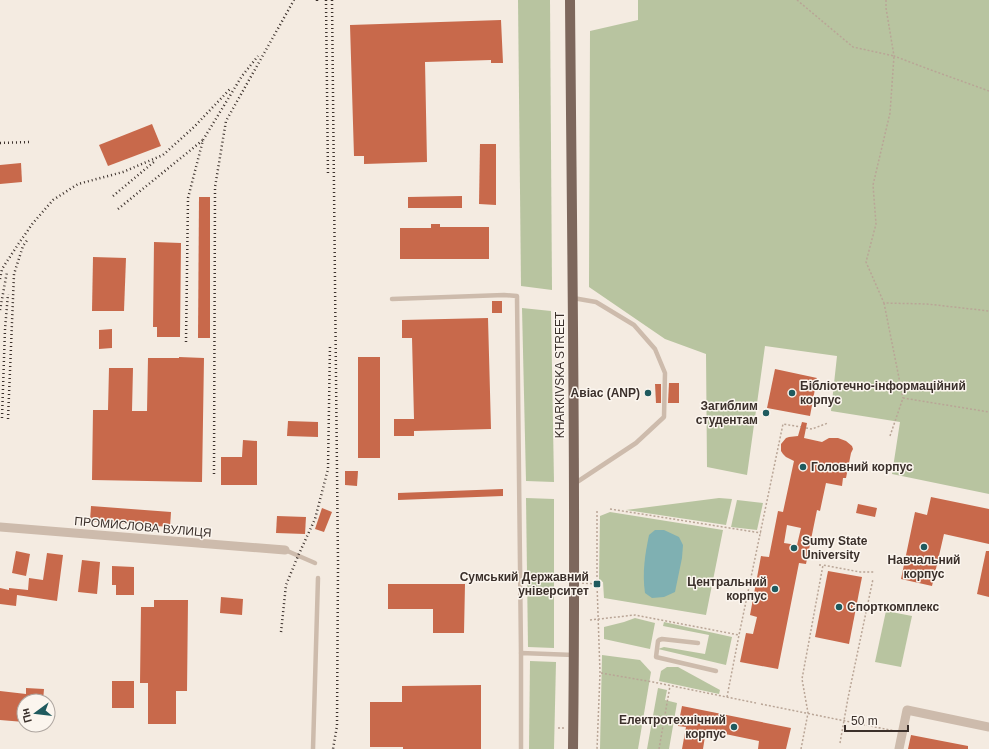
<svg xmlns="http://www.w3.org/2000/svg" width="989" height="749" font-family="Helvetica,sans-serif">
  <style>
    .green { fill: #b8c4a0 }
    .water { fill: #7fb0b2 }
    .building { fill: #c8694b; fill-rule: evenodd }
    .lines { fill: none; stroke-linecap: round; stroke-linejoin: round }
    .path { stroke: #b9a596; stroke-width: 1.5; stroke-dasharray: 2 2; stroke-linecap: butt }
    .lane { stroke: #cdbbac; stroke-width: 4.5 }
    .street { stroke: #cdbbac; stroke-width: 9 }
    .primary { stroke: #7d675c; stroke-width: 10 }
    .rail { stroke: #3b302b; stroke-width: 2.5; stroke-dasharray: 1 3; stroke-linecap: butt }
    .poi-dot { fill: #1f5a5e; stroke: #fbf5ee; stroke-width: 1.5 }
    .labels { text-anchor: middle; stroke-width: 3; stroke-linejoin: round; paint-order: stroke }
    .street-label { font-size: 12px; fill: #3b302b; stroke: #fbf5ee }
    .poi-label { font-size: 12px; font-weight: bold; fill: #3b302b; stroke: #fbf5ee; text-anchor: end }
  </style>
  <rect width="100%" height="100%" fill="#f4ebe1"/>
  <g class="green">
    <polygon points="518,0 550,0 552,290 521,286"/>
    <polygon points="638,0 989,0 989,494 892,474 900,422 831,411 837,356 765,346 747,475 707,467 706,354 665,339 589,287 590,31 638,20"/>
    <polygon points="522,308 551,311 554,482 526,481"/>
    <polygon points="526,498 554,499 554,648 528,647"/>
    <polygon points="719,498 732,499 726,525 626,510"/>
    <polygon points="737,500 763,503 757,530 731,527"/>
    <polygon points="610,512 723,530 706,615 604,598 603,582 599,580 600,516"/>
    <polygon points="886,611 912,616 901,667 875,662"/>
    <polygon points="635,618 655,623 650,649 604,639 604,627 624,622"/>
    <polygon points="664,622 732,637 726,665 658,649 664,647 705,654 709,635 663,626"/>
    <polygon points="602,655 640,660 651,672 638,749 600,749"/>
    <polygon points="530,661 556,662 554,749 529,749"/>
    <polygon points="667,667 678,667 720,690 719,694 659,681 661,671"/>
    <polygon points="658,688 667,690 665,700 677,703 669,749 647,749"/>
  </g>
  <path class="water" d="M655 530H664L679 537 683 545 682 558 675 592 664 597 652 598 645 593C642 573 645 554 649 535Z"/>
  <g class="building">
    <polygon points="501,20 503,63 491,63 491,60 425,62 427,162 364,164 364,156 354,156 350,25"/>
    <polygon points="152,124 161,146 108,166 99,145"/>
    <polygon points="480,144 496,144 496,205 479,204"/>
    <polygon points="21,163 22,182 0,184 0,165"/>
    <polygon points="462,196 462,208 408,208 408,197"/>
    <polygon points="199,197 210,197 210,338 198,338"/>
    <polygon points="431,224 440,224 440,227 489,227 489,259 400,259 400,228 431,228"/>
    <polygon points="154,242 181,243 180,337 157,337 157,327 153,327"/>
    <polygon points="93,257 126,258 124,311 92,311"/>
    <rect x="492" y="301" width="10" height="12"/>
    <polygon points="488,318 491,429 414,431 414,436 394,436 394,419 414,419 412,338 402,338 402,320"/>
    <polygon points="112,329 112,348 99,349 99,330"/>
    <polygon points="179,357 204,358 202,482 92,480 93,410 108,410 109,368 133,368 132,411 147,411 148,358 179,358"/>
    <rect x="358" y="357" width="22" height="101"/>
    <polygon points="775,369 817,378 810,416 767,408"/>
    <polygon points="669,383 679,383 679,403 668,403"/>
    <polygon points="655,384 661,384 661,403 656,403"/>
    <polygon points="288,421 318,422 318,437 287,436"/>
    <path d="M802 422 807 423 804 438 822 442 829 438H838L846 441 852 446 853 449 851 453 846 478H843L842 486 826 483 820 511 817 510 806 564 799 563 778 669 740 662 746 633 753 634 757 617 750 615 761 556 769 557 778 511 783 512 794 461 786 457 783 454 781 451V444L786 438 789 437 798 436ZM787 525 801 528 797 545 784 543Z"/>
    <polygon points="243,440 257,441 257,485 221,485 221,457 242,457"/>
    <polygon points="345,471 358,471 357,486 345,485"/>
    <polygon points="503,489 503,496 398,500 398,493"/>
    <polygon points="931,497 989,509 989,544 944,534 932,586 901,579 915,512 927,515"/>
    <polygon points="858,504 877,508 875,517 856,513"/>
    <polygon points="91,506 171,512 170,527 90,521"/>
    <polygon points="322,508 332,512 324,532 315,529"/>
    <polygon points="277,516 306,517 305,534 276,533"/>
    <polygon points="16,551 30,554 26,576 12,573"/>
    <polygon points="986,551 989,551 989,597 977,594"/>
    <polygon points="47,553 63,555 57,601 17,595 16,606 0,604 0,588 9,590 9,588 28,590 29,578 43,580"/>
    <polygon points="82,560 100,562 97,594 78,592"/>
    <polygon points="112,566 134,567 134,595 116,595 116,585 112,585"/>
    <polygon points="828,571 862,577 849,644 815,637"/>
    <polygon points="388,584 465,584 464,633 433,633 433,609 388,609"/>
    <polygon points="221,597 243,599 242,615 220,613"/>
    <polygon points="154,600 188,600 187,691 176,691 176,724 148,724 148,683 140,683 141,607 154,607"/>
    <rect x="112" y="681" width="22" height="27"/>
    <polygon points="481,685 481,749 403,749 403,747 370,747 370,702 402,702 402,686"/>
    <polygon points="26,688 44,689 43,701 24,701 24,722 0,720 0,691 26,694"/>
    <polygon points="682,706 791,728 786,749 758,749 759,741 706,730 703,749 682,749 686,727 678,726"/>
    <polygon points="911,735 968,746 968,749 908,749"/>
  </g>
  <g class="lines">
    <g class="path">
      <polyline points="797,0 853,47 894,56 890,113 873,185 876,224 866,262 884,303 927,304 989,311"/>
      <polyline points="886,0 886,8 894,56 931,70 989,91"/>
      <polyline points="884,303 903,398"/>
      <polyline points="806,428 812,429 828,423"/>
      <polyline points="890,436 903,398 989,412"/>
      <polyline points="610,509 761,533"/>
      <polyline points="597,511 597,584 600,673 597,749"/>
      <polyline points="819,565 823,565"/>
      <polyline points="582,583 597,584"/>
      <polyline points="590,620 635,615 739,635"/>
      <polyline points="601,673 653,682 756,703"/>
      <polyline points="727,697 739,635 783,424 801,427"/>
      <polyline points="761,704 895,731"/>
      <polyline points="558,728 564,728"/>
      <polyline points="840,743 848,698 873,579"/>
      <polyline points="659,749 670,686"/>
      <polyline points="801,749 808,713 802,679 823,565 860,572 875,572"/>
    </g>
    <g class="lane">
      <polyline points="573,298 596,302 634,325 655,349 665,373 664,417 636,443 574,484"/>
      <polyline points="392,299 504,295 517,296 521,653"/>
      <polyline points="285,550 315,563"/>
      <polyline points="698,643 662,639 659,640 658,641 656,657 716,671"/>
      <polyline points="313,749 318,578"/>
      <polyline points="521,749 521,653 574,655"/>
    </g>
    <g class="street">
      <polyline points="0,527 285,550"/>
      <polyline points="899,749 907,710 989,727"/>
    </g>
    <path class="primary" d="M570 0C572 250 576 499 573 749"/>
    <g class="rail">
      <polyline points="317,0 317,3"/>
      <polyline points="326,0 328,176"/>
      <polyline points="332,0 338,564 337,726 333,749"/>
      <polyline points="0,143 29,142"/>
      <polyline points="113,196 155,161"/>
      <polyline points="118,209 203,140"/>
      <polyline points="0,279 2,269 19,243 33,223 53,200 78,184 123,172 163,155 194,127 230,89"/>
      <polyline points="0,310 7,272"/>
      <polyline points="186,342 188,198 203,140 242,76 258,56"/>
      <polyline points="2,418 5,329 8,294"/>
      <polyline points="8,419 14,274 23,246 28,239"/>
      <polyline points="214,474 215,187 226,121 294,0"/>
      <polyline points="281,632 286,585 298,556 315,519 328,469 330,344"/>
    </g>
  </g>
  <g class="poi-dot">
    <circle cx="648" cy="393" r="4"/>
    <circle cx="792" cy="393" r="4"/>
    <circle cx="766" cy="413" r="4"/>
    <circle cx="803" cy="467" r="4"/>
    <circle cx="924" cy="547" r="4"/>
    <circle cx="794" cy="548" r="4"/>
    <rect x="593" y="580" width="8" height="8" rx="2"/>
    <circle cx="775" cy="589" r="4"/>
    <circle cx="839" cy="607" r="4"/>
    <circle cx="734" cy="727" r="4"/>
  </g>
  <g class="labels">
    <g class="street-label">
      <text transform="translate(560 375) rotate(-90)" y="4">KHARKIVSKA STREET</text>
      <text transform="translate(143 527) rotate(5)" y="4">ПРОМИСЛОВА ВУЛИЦЯ</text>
    </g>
    <g class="poi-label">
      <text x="800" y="390" text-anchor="start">Бібліотечно-інформаційний<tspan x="800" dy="14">корпус</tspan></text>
      <text x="640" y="397">Авіас (ANP)</text>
      <text x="758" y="410">Загиблим<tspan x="758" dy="14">студентам</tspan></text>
      <text x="811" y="471" text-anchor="start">Головний корпус</text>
      <text x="802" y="545" text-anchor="start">Sumy State<tspan x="802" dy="14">University</tspan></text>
      <text x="924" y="564" text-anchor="middle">Навчальний<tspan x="924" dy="14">корпус</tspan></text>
      <text x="589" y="581">Сумський Державний<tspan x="589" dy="14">університет</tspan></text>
      <text x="767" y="586">Центральний<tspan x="767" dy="14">корпус</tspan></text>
      <text x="847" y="611" text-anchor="start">Спорткомплекс</text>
      <text x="726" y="724">Електротехнічний<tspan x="726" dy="14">корпус</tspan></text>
    </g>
  </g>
  <g transform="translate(36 713) rotate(255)"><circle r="19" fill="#fbf5ee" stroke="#aea6a0"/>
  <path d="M0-3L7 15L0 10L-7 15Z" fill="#1f5a5e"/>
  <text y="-6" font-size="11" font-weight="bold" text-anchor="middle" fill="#3b302b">Пн</text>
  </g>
  <path d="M845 725v6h63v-6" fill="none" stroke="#3b302b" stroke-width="2"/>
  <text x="851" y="725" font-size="12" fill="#3b302b" stroke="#fbf5ee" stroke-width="3" paint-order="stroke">50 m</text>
</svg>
